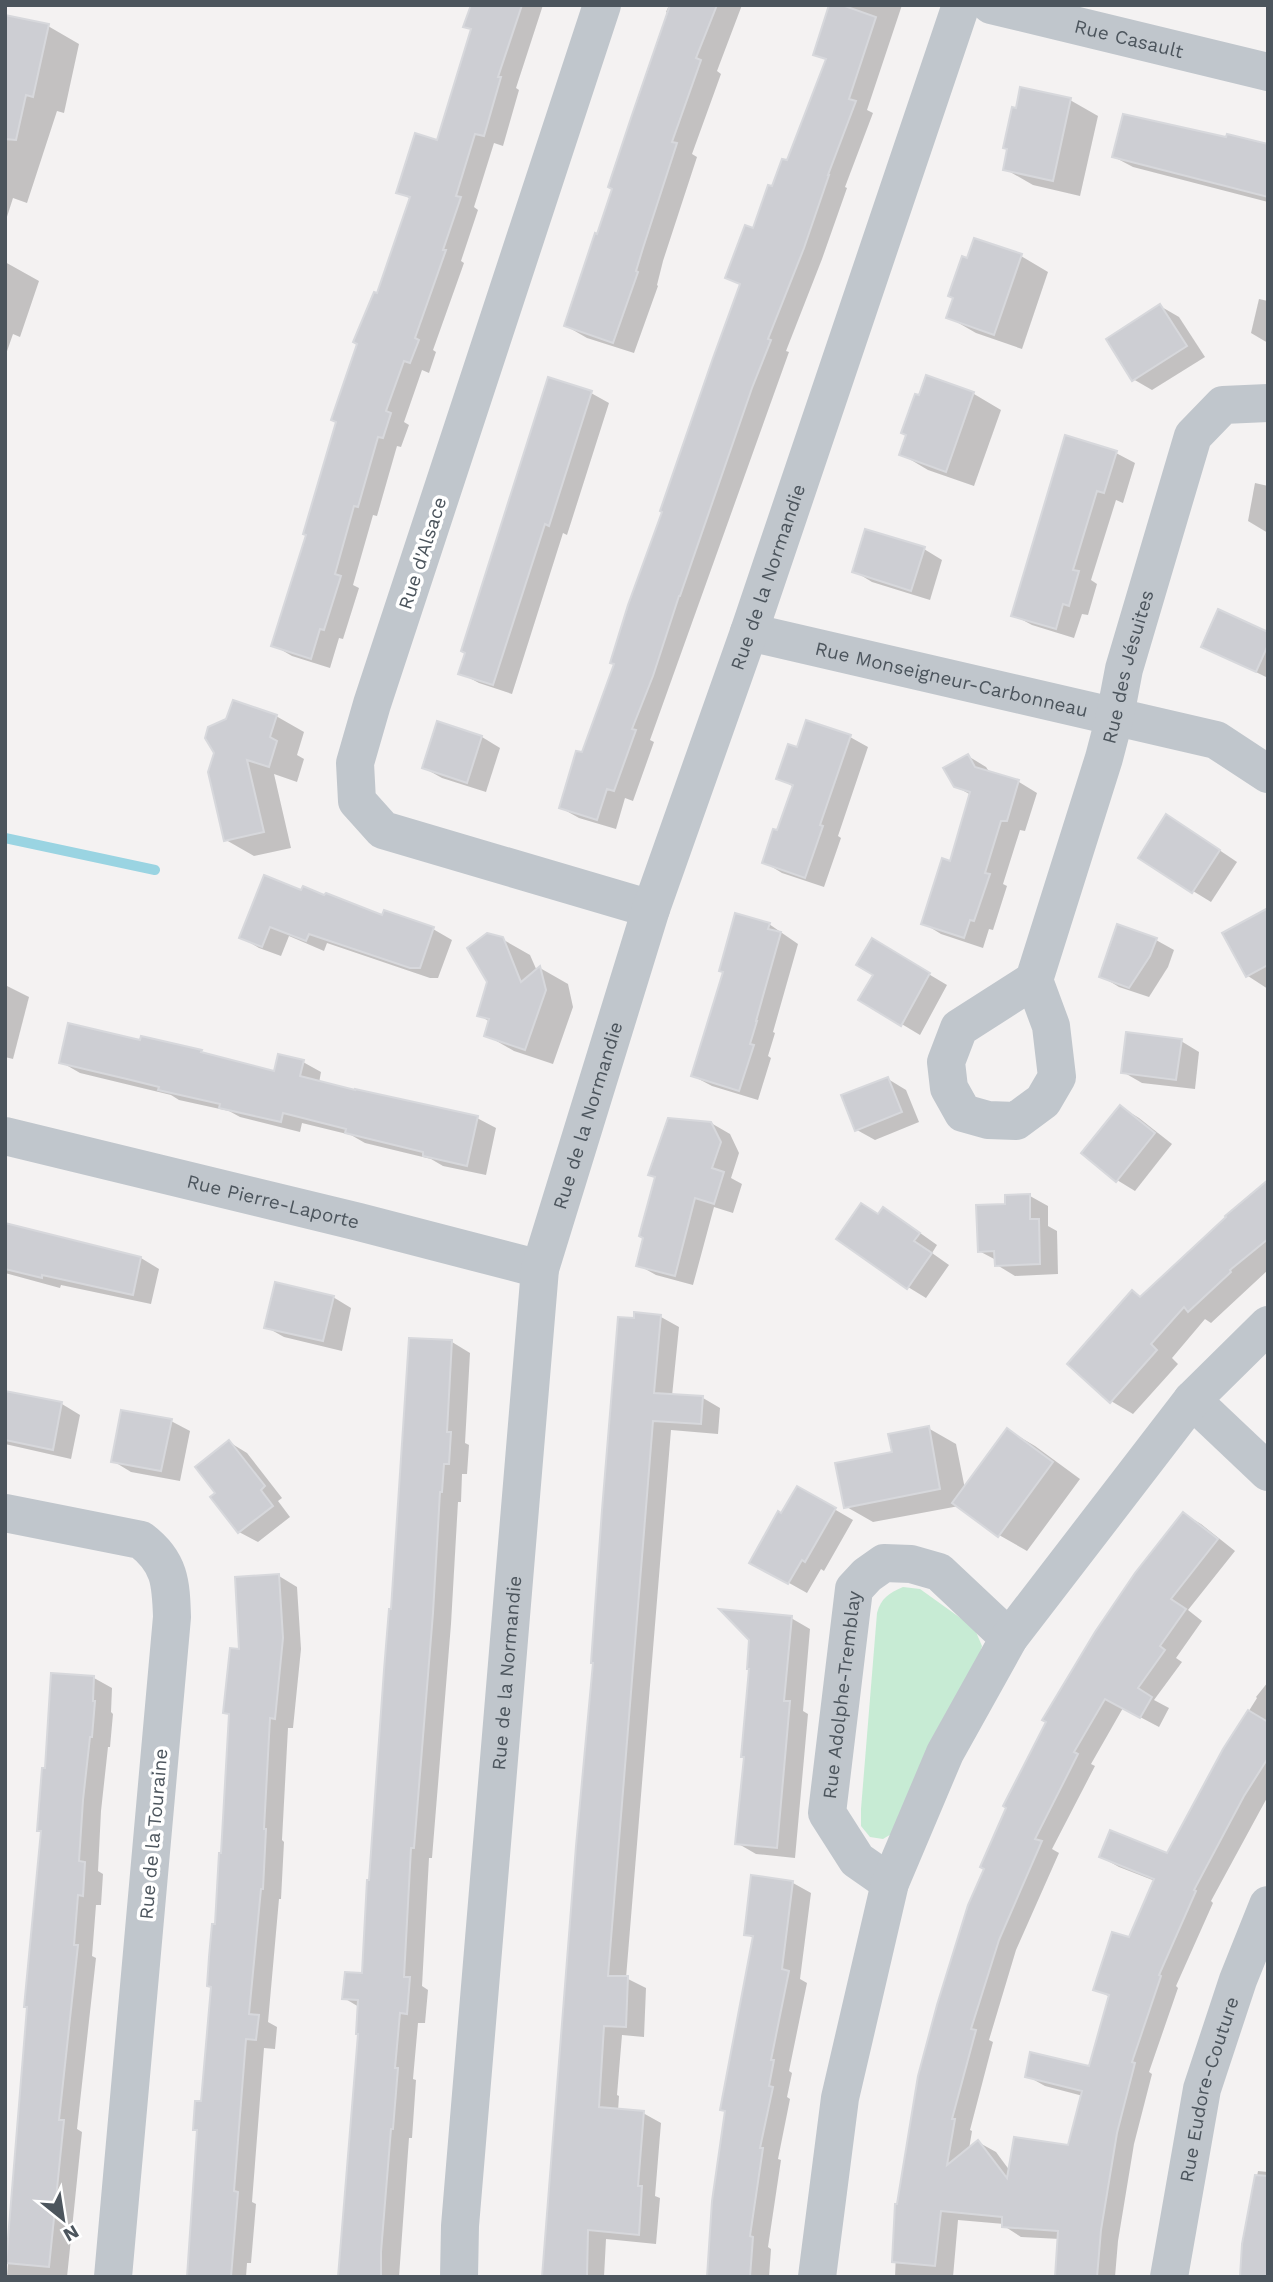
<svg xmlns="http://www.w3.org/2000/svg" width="1273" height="2282" font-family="'Work Sans',sans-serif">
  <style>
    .green { fill: #c7ebd4 }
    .shadow { fill: #0003 }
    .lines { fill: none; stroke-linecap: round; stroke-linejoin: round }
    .stream { stroke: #9ad4e2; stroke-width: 10 }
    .building { fill: #cdced3; stroke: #d7d8dc; stroke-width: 2 }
    .minor { stroke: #c0c6cc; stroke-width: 38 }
    .labels { text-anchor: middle; stroke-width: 7; stroke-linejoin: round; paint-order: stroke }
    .street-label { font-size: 19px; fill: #4c555d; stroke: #fff }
  </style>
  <rect width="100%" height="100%" fill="#f4f2f2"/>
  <path class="green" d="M903 1587 920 1589 966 1622 976 1632 982 1646 979 1656 893 1833 883 1839 870 1837 861 1826V1809L877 1613C881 1598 889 1593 903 1587Z"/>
  <g class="shadow">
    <polygon points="472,5 543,5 516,88 519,90 503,146 494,143 474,207 478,210 461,261 464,263 433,350 436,352 429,373 422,370 404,422 409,425 401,447 397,446 377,516 373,515 353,585 359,588 343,639 339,638 330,668 292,656 273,645 378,295 411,199 398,192 438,142 473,30"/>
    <polygon points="669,5 742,5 717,71 721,74 692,154 697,157 663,261 657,285 658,286 634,353 587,338 566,326 599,236 669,14 666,12"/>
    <polygon points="831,5 902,5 867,110 873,113 845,187 847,188 822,259 786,351 789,352 650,740 654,742 633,801 625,798 616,829 579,818 561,808 616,665 742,285 727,277 754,230 788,162 827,60 816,54"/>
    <polygon points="5,17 48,26 79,44 64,113 57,111 27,203 13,198 5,223"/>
    <polygon points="1070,100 1098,116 1080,196 1033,185 1005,169"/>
    <polygon points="1268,146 1268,202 1133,167 1114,157"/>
    <polygon points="1021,256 1048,272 1022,349 976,333 948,317"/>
    <polygon points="5,262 39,281 20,337 13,334 5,357"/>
    <polygon points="1259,299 1268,301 1268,343 1251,333"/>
    <polygon points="1160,306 1179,317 1205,357 1152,390 1133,379"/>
    <polygon points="927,377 974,394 1001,410 974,486 928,470 901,454"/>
    <polygon points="591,393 609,403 567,535 563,533 512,694 479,683 460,673"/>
    <polygon points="1116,453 1135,463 1123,503 1116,500 1091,580 1097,584 1088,615 1082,614 1074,638 1032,625 1013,615"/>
    <polygon points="1255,483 1268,486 1268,533 1248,521"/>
    <polygon points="924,549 942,560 930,600 872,582 854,571"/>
    <polygon points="1268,634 1268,678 1203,646"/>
    <polygon points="276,716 304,732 297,755 304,759 297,782 274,774 291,848 254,856 226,840 228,721"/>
    <polygon points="438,723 482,737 500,748 486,792 442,778 424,768"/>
    <polygon points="850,737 868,747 838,836 841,838 824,887 782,873 764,862 778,832 794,787 778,778 798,749"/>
    <polygon points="968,756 986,767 990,773 1019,782 1037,793 1025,831 1020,830 1003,884 1007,886 993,930 989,929 983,948 941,934 923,923 951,863 971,795 955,786"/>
    <polygon points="1185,827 1237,862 1211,902 1193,891"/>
    <polygon points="302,893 383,918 385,912 433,929 452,940 438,978 430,978 327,943 324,951 289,936 281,956 259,948 241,937"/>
    <polygon points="1268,912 1268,989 1248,976"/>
    <polygon points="769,924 798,944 773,1032 775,1033 768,1056 771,1058 758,1100 712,1086 693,1076"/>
    <polygon points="502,939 530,955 537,971 540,968 568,984 573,1007 553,1064 514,1051 486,1035 490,1022 479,1015"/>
    <polygon points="1156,940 1174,950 1168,967 1149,997 1119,987 1101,976"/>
    <polygon points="873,941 947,985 920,1035 860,999 875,975"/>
    <polygon points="5,985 29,997 13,1059 5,1057"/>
    <polygon points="1181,1041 1199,1052 1195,1089 1142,1083 1123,1072"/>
    <polygon points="142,1042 201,1052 208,1056 275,1073 303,1062 321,1072 319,1083 477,1118 496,1128 486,1175 443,1166 431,1159 365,1143 351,1135 302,1123 300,1132 240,1117 229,1111 179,1100 171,1095 80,1073 61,1062"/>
    <polygon points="888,1079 906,1090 919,1122 875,1140 857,1130"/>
    <polygon points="1121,1107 1139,1118 1172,1144 1135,1191 1117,1180"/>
    <polygon points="711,1123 730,1134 739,1153 731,1178 742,1184 733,1213 714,1207 693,1285 656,1275 638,1265 656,1178 650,1174"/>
    <polygon points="1268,1182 1268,1270 1211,1323 1205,1319 1172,1358 1178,1364 1133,1414 1111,1401 1069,1363 1133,1293 1142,1298"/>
    <polygon points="1030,1196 1048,1206 1048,1226 1057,1231 1058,1274 1015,1276 997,1265 996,1260 979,1251 1007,1206"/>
    <polygon points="879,1215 902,1220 937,1245 932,1253 949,1265 926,1298 908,1287"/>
    <polygon points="5,1225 141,1258 159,1269 151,1304 61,1285 60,1288 5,1273"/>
    <polygon points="333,1297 351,1308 342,1351 284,1337 266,1327"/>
    <polygon points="636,1314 661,1317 679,1327 672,1396 703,1398 720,1408 718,1434 671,1430 626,1978 646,1988 644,2037 622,2035 617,2095 619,2096 618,2111 643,2113 661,2123 655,2196 660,2198 656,2244 606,2239 604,2277 543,2277"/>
    <polygon points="452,1342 470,1353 465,1443 469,1445 467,1474 462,1474 461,1502 458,1502 451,1624 432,1858 429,1858 422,1986 428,1990 425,2023 418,2023 413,2079 416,2080 412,2138 409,2138 399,2277 340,2277 360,2034 359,2007 344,1998 364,1975"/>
    <polygon points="5,1392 62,1404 80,1415 71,1459 5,1444"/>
    <polygon points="171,1421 190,1431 180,1481 131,1472 113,1461"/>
    <polygon points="928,1428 956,1444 965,1489 1008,1430 1035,1446 1080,1479 1027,1551 999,1535 959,1506 873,1522 845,1506 894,1453"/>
    <polygon points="229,1442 247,1453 282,1498 278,1501 290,1517 258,1542 239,1532 217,1493"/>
    <polygon points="798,1488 853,1520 824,1571 821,1569 807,1593 752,1562"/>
    <polygon points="1184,1514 1201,1524 1235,1551 1188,1610 1202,1621 1176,1658 1182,1662 1154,1700 1169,1708 1159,1727 1123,1708 1091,1764 1095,1766 1052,1849 1059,1853 1016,1950 989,2040 993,2042 970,2130 972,2131 969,2149 978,2142 996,2152 1010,2171 1070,2147 1083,2096 1045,2086 1027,2076 1090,2068 1110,1997 1095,1989 1130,1939 1155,1881 1119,1867 1101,1857 1168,1856 1225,1749 1257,1698 1256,1697 1268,1682 1268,1796 1211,1901 1213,1903 1176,1986 1178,1988 1149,2072 1152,2074 1134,2144 1118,2241 1115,2277 1057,2277 1060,2239 1021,2237 1004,2226 1004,2224 958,2220 953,2277 895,2277 898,2206 920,2076"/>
    <polygon points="279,1576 297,1587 301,1649 293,1728 288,1728 282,1840 284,1842 281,1899 279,1899 268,2022 277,2027 275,2049 264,2048 252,2202 256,2204 251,2263 247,2263 246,2277 189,2277 231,1716 225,1712 241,1651"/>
    <polygon points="791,1618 810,1629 803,1711 808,1714 795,1858 756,1854 737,1843"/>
    <polygon points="94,1678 112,1688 111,1712 113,1714 110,1747 108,1747 101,1811 98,1871 103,1874 101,1905 96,1905 92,1956 96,1958 77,2129 82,2132 67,2277 7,2277 46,1770"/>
    <polygon points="793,1883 811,1893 800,1979 807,1983 789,2071 792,2073 787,2097 790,2099 778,2159 781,2160 768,2247 771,2249 769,2277 709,2277 727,2112 722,2109 755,1939 746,1934"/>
    <polygon points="1258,2171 1268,2172 1268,2277 1244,2244"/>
  </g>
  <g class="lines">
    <polyline class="stream" points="5,838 155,870"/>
  </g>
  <g class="building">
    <polygon points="471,5 522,5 498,77 501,77 484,136 475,134 456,196 461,197 443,250 446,250 415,338 419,340 410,363 404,361 386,411 391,413 383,438 378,437 358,507 354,506 335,574 341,576 324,630 320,629 311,659 271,646 306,535 303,534 336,422 331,420 357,344 353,342 374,292 377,293 410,197 396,193 415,133 437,140 471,29 463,27"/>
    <polygon points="670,5 717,5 696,58 701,60 672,142 677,143 643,248 636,271 638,272 613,343 564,326 595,233 597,234 612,189 608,187 632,115"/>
    <polygon points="829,5 842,5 876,17 849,99 856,101 828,175 829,175 804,248 768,339 771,340 752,388 680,596 679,596 653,676 632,729 636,730 614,791 607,789 597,820 559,808 576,751 582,752 614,664 610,663 628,605 662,512 660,511 713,358 740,284 725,278 745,225 753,228 768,185 772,186 782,159 787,160 826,59 813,55"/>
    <polygon points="5,15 49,24 33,97 26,95 16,140 5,139"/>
    <polygon points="1020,87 1071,98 1053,181 1003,170 1007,149 1003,148 1012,107 1016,108"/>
    <polygon points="1123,114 1226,137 1227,134 1268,144 1268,197 1112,157"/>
    <polygon points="974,238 1022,254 994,335 946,318 953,298 948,296 962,256 967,258"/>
    <polygon points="1160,304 1187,346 1132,381 1106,339"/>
    <polygon points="926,375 974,392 946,472 899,455 906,435 901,433 915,394 919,395"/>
    <polygon points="548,377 592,391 549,526 545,524 493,685 458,674 465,653 461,651"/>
    <polygon points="1065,435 1117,451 1104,493 1097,491 1073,570 1079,571 1069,606 1063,604 1056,629 1011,616"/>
    <polygon points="865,529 925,547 911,591 852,572"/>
    <polygon points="1218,609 1268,632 1268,645 1256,672 1201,647"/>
    <polygon points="233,700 277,715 270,737 277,741 269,767 247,760 264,832 224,841 208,772 214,753 205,738 208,727 226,719"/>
    <polygon points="806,720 851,735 820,825 823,826 805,878 762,863 773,829 777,830 793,785 776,779 788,744 797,747"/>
    <polygon points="437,721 482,736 467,783 422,768"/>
    <polygon points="968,754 975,767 1019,780 1007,821 1001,821 985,873 990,874 974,921 970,920 964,938 921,924 942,858 950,861 970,792 954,787 943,768"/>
    <polygon points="1166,814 1220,850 1192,893 1138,858"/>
    <polygon points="264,875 301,890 303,886 324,895 326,893 382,915 384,910 434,927 420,968 410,968 309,934 306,941 270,927 262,947 239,938"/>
    <polygon points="1268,908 1268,965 1246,977 1222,933"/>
    <polygon points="735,913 770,923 768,929 781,932 756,1021 757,1021 750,1044 754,1045 739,1091 691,1076 723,972 719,971"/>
    <polygon points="1117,924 1157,938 1150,956 1129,988 1099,977"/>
    <polygon points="487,933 503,937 521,982 540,966 546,990 525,1050 484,1036 489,1019 477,1016 487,982 467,948"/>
    <polygon points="872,938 930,973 901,1026 858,1000 873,975 856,965"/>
    <polygon points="68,1023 140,1040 141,1036 202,1050 201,1052 274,1071 278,1054 304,1060 300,1076 355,1090 355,1089 478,1116 467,1166 423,1156 423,1152 345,1133 346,1129 283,1113 281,1122 219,1108 220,1104 158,1090 159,1087 131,1080 59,1063"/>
    <polygon points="1126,1032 1182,1039 1176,1080 1121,1073"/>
    <polygon points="888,1077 902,1112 855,1131 841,1095"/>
    <polygon points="1120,1105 1155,1133 1116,1182 1081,1153"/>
    <polygon points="668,1118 711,1122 721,1142 712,1168 724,1172 714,1204 695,1198 675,1276 636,1266 643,1238 639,1236 655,1177 648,1175"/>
    <polygon points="1268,1180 1268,1239 1230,1270 1231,1272 1188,1312 1184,1307 1151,1344 1157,1350 1110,1403 1067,1364 1132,1290 1140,1297 1226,1217 1225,1216"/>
    <polygon points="1030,1194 1030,1219 1039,1219 1040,1264 995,1266 994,1251 978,1252 976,1205 1005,1204 1005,1195"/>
    <polygon points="861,1203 878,1214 883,1207 920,1233 914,1241 932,1253 907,1289 836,1239"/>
    <polygon points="5,1223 141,1257 133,1295 42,1275 42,1278 5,1269"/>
    <polygon points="275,1282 334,1296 323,1341 264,1328"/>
    <polygon points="634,1312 661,1315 654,1393 703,1396 701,1424 653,1421 608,1976 628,1976 626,2027 604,2026 599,2107 644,2111 638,2186 642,2186 639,2235 588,2230 587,2277 542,2277 576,1846 593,1663 591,1663 602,1510 618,1317 634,1318"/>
    <polygon points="409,1338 452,1340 447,1432 451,1432 449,1464 444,1464 442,1492 440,1492 433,1613 414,1848 411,1848 404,1977 410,1977 407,2014 400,2013 395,2068 398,2068 393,2129 391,2129 381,2252 381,2277 338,2277 358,2034 356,2034 358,2000 342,1999 345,1972 362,1973 367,1880 369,1880 384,1670 389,1609 391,1609"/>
    <polygon points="5,1391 62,1402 53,1450 5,1440"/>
    <polygon points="121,1410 172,1419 161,1471 111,1462"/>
    <polygon points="929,1426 940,1489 844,1508 835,1463 892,1452 888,1434"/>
    <polygon points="1007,1428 1053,1462 998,1537 952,1503"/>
    <polygon points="229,1440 265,1486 261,1490 273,1506 238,1533 210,1497 215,1493 195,1467"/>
    <polygon points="797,1486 836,1508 805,1562 802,1560 788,1584 749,1563 778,1511 781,1513"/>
    <polygon points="1183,1512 1218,1539 1171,1599 1186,1609 1160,1646 1165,1650 1138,1688 1152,1697 1140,1718 1105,1699 1074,1752 1078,1754 1035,1839 1042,1841 999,1940 971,2029 976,2030 952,2119 955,2119 947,2165 978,2140 1007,2178 1014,2137 1068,2145 1082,2091 1025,2077 1030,2052 1089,2066 1109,1995 1093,1990 1112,1932 1129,1937 1154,1879 1099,1857 1110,1830 1167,1853 1223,1749 1248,1710 1268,1722 1268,1758 1244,1796 1194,1890 1196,1891 1159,1975 1161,1976 1132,2062 1135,2063 1117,2133 1101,2230 1097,2277 1055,2277 1058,2231 1002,2227 1002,2217 941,2211 935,2266 892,2262 895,2204 897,2204 918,2076 937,2005 968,1905 984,1869 980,1867 1006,1808 1003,1806 1046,1722 1042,1720 1095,1632 1135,1573"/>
    <polygon points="279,1574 283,1638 275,1719 270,1718 264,1829 266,1829 263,1889 261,1889 249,2014 259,2015 256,2040 246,2039 234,2191 238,2192 231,2277 187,2277 197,2130 193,2130 195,2101 201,2101 211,1987 207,1986 209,1957 212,1924 215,1924 219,1853 221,1853 229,1714 223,1713 230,1648 239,1649 235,1577"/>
    <polygon points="719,1609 792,1616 784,1701 790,1701 777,1848 735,1844 744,1757 741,1757 749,1669 747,1669 749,1640"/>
    <polygon points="51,1673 94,1676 93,1701 95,1701 92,1737 90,1737 83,1800 79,1861 85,1862 83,1896 78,1895 74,1945 78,1945 59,2120 64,2120 49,2267 6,2263 27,2007 24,2007 41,1831 37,1831 42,1768 45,1768"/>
    <polygon points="751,1875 793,1881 782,1969 789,1971 771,2060 774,2060 769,2086 773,2087 760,2148 763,2148 750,2236 753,2237 750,2277 707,2277 712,2201 725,2111 720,2110 753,1936 744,1935"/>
    <polygon points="1255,2175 1268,2176 1268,2277 1240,2277 1242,2244"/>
  </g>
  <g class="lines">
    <g class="minor">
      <polyline points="602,5 372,704 355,763 357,801 383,830 651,909"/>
      <path id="s1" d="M991 5 1268 72"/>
      <path id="s2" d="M749 632 1216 740 1268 774"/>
      <path id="s3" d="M1034 980 1051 1026 1057 1077 1043 1101 1016 1121 988 1120 963 1113 949 1088 946 1062 959 1028 1034 980 1104 758 1115 716 1124 669 1193 436 1223 405 1268 403"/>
      <path id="s4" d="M5 1136 359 1222 540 1269"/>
      <polyline points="1192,1400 1268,1472"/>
      <path d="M5 1513 141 1540C170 1562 171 1583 172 1617L113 2277"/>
      <path id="s5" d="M890 1883 857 1860 827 1813 854 1589 867 1575 884 1563 911 1564 939 1572 1009 1638"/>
      <path id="s6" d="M459 2277 460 2226 540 1269 651 909 749 632 961 5"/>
      <polyline points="817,2277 840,2098 890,1883 945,1753 1009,1638 1192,1400 1268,1325"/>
      <path id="s7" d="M1169 2277 1202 2089 1238 1980 1268 1905"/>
    </g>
  </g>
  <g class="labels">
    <g class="street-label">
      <text dy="7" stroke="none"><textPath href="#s1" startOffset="142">Rue Casault</textPath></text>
      <text transform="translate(422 553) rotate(-72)" y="7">Rue d'Alsace</text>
      <text dy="7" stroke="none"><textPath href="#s6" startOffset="1740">Rue de la Normandie</textPath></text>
      <text dy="7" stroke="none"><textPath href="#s3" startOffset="723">Rue des Jésuites</textPath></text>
      <text dy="7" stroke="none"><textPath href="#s2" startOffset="208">Rue Monseigneur-Carbonneau</textPath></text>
      <text dy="7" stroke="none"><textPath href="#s6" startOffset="1172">Rue de la Normandie</textPath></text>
      <text dy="7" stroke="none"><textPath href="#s4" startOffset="276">Rue Pierre-Laporte</textPath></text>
      <text dy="7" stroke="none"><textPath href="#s6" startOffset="606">Rue de la Normandie</textPath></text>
      <text dy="7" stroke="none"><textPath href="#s5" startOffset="215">Rue Adolphe-Tremblay</textPath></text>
      <text transform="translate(153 1834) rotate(-85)" y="7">Rue de la Touraine</text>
      <text dy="7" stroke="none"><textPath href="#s7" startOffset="192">Rue Eudore-Couture</textPath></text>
    </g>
  </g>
  <rect width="1273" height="2282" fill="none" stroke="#4c555d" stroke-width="14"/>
  <g transform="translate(63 2219) rotate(150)" stroke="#ffffff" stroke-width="5" paint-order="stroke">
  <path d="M0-5L12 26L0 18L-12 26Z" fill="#4c555d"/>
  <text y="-10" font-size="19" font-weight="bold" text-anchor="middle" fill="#4c555d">N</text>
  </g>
</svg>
